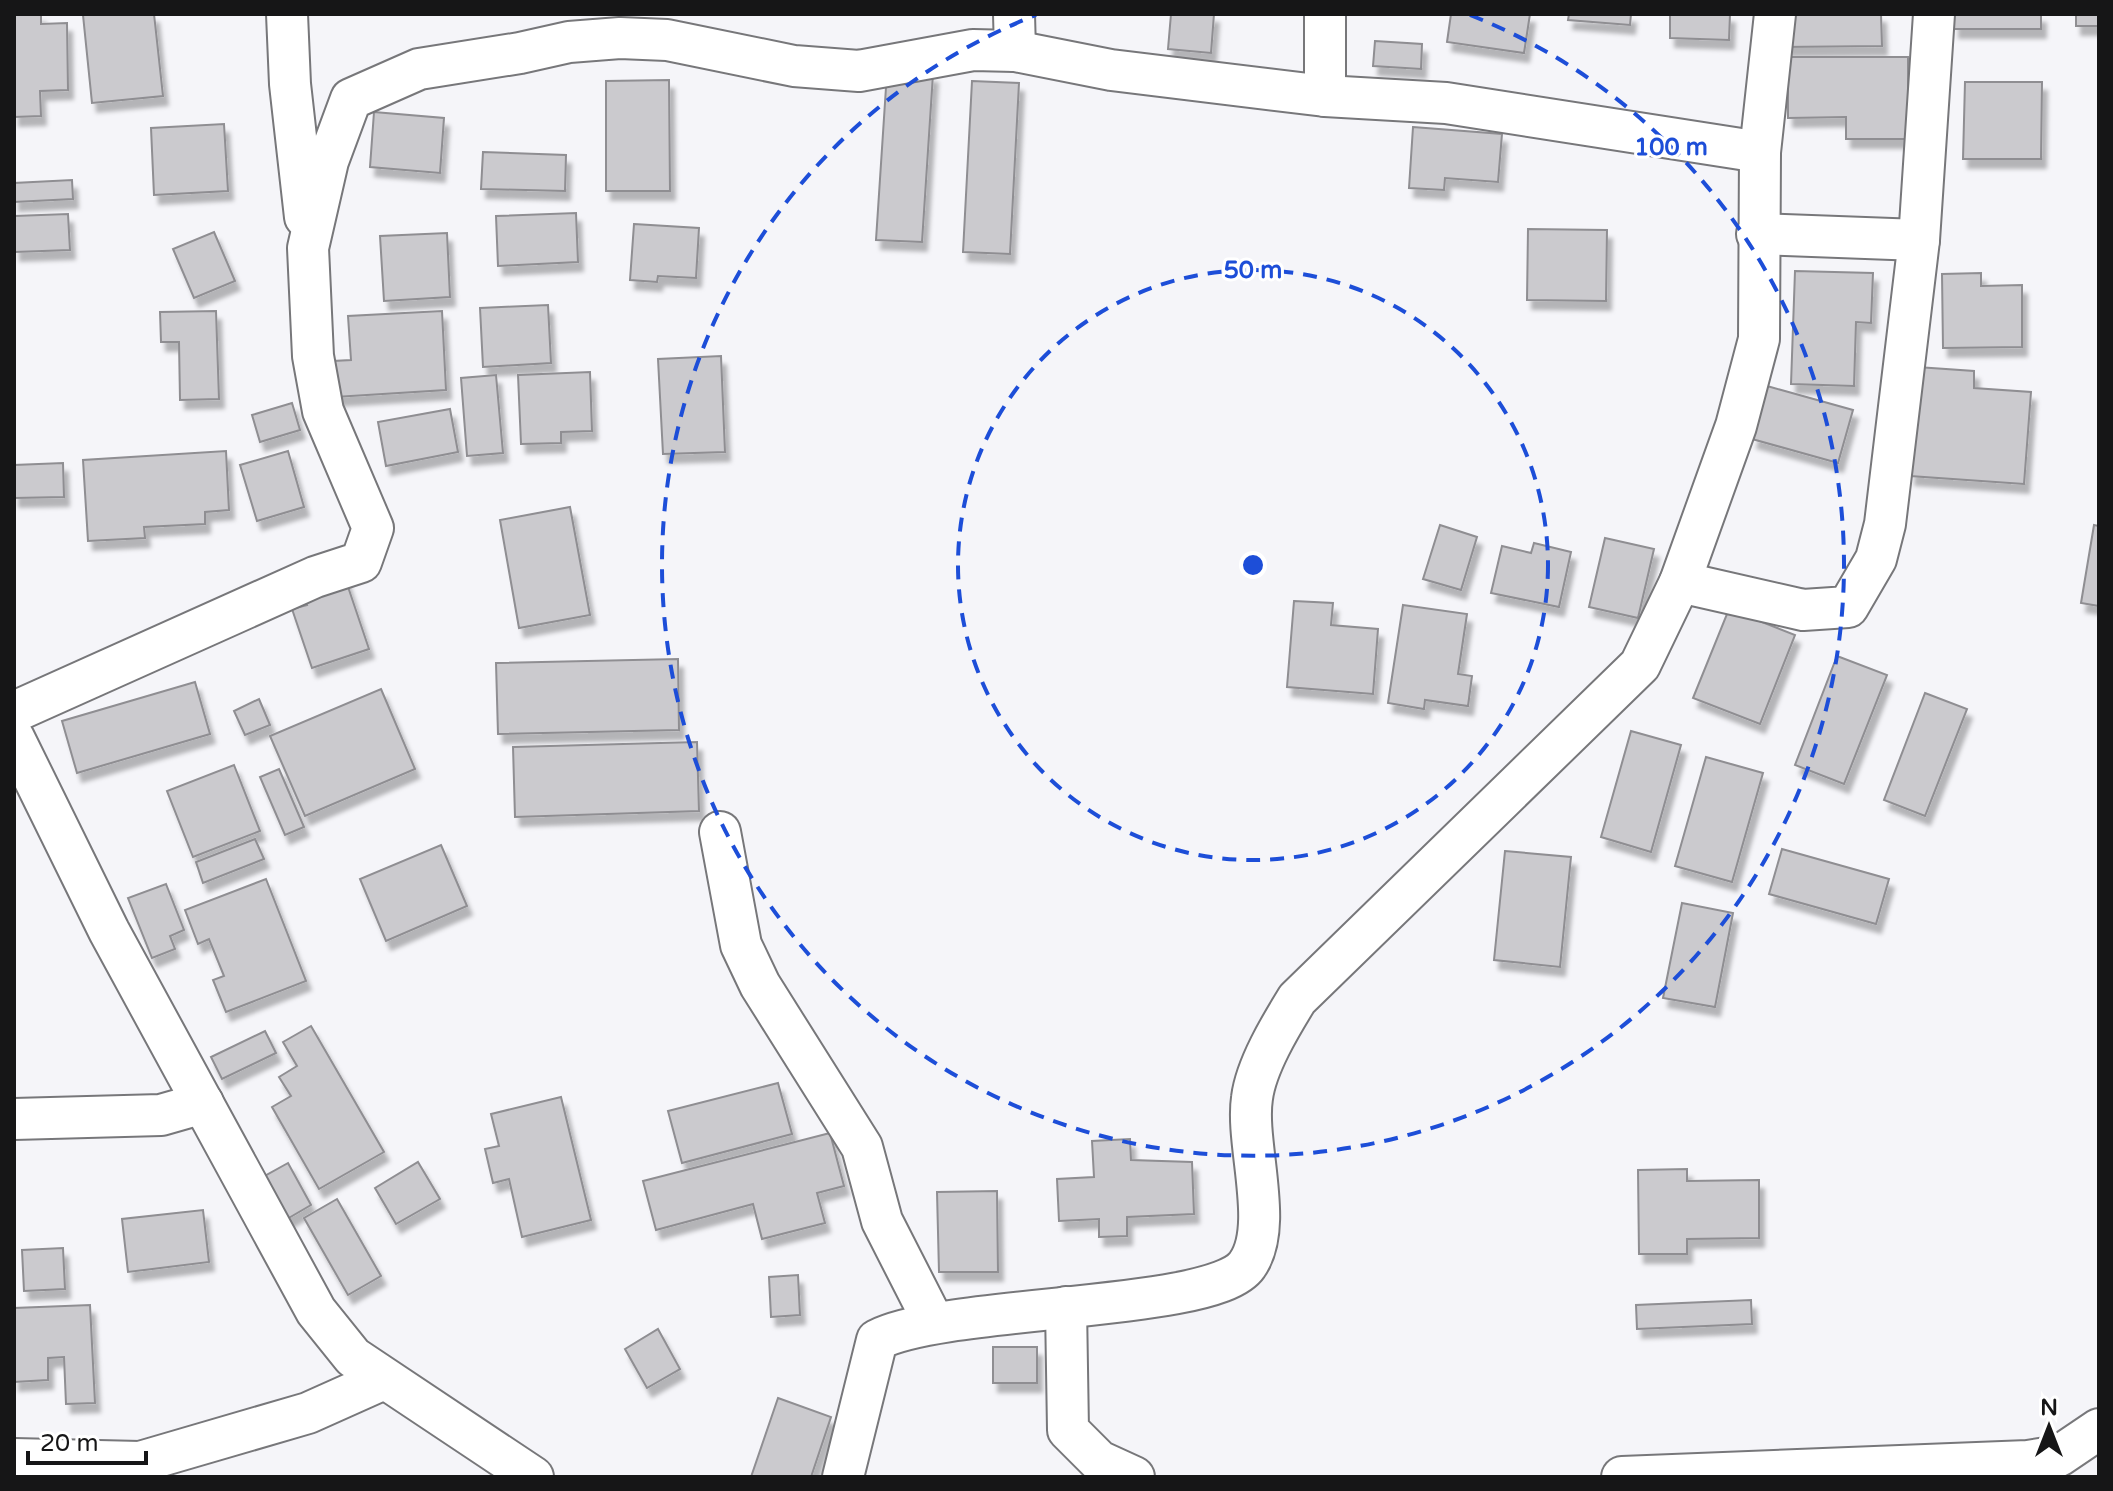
<svg xmlns="http://www.w3.org/2000/svg" width="2113" height="1491" font-family="'Varela Round',sans-serif">
  <style>
    .building { fill: #cbcace; stroke: #8f8e92; stroke-width: 2; filter: url(#shadow) }
    .lines { fill: none; stroke-linecap: round; stroke-linejoin: round }
    .street-casing { stroke: #77777a; stroke-width: 44 }
    .street { stroke: #fff; stroke-width: 40 }
    .ring { fill: none; stroke: #1d4ed8; stroke-width: 4; stroke-dasharray: 14 10 }
    .centre { fill: #1d4ed8; stroke: #fff; stroke-width: 4 }
    .ring-label { font-size: 24px; text-anchor: middle; font-weight: bold; fill: #1d4ed8; stroke: #fff; stroke-width: 6; stroke-linejoin: round; paint-order: stroke }
  </style>
  <defs>
    <filter id="shadow"><feDropShadow dx="5" dy="9" stdDeviation="2" flood-color="#0004"/></filter>
  </defs>
  <rect width="100%" height="100%" fill="#f5f5f9"/>
  <g class="building">
    <polygon points="14,14 41,14 41,24 67,23 68,90 40,91 41,116 14,117"/>
    <polygon points="154,14 163,96 92,103 83,15"/>
    <polygon points="1171,14 1214,14 1211,53 1168,49"/>
    <polygon points="1451,14 1530,14 1524,53 1447,42"/>
    <polygon points="1569,14 1631,14 1630,25 1568,20"/>
    <polygon points="1670,14 1730,14 1729,40 1670,38"/>
    <polygon points="1782,14 1881,14 1882,46 1782,47"/>
    <rect x="1954" y="14" width="87" height="15"/>
    <rect x="2076" y="14" width="23" height="12"/>
    <polygon points="1375,41 1422,44 1421,69 1373,66"/>
    <polygon points="1788,57 1908,57 1908,139 1846,139 1846,117 1788,118"/>
    <polygon points="887,72 933,74 922,242 876,240"/>
    <polygon points="669,80 670,191 606,191 606,81"/>
    <polygon points="972,81 1019,83 1010,254 963,252"/>
    <polygon points="1965,82 2042,82 2041,159 1963,159"/>
    <polygon points="374,112 444,118 440,173 370,167"/>
    <polygon points="224,124 228,191 154,195 151,128"/>
    <polygon points="1413,127 1502,134 1498,182 1445,178 1444,190 1409,188"/>
    <polygon points="483,152 566,155 565,191 481,189"/>
    <polygon points="72,180 73,199 14,202 14,183"/>
    <polygon points="576,213 578,262 498,266 496,216"/>
    <polygon points="68,214 70,250 15,252 14,216"/>
    <polygon points="634,224 699,228 696,278 658,276 657,282 630,280"/>
    <polygon points="1528,229 1607,230 1606,301 1527,300"/>
    <polygon points="214,232 235,281 194,298 173,249"/>
    <polygon points="447,233 450,297 384,301 380,236"/>
    <polygon points="1795,271 1873,273 1871,323 1856,322 1854,386 1791,384"/>
    <polygon points="1981,273 1981,286 2022,285 2022,347 1943,348 1942,274"/>
    <polygon points="548,305 551,363 483,367 480,308"/>
    <polygon points="216,311 219,399 180,400 179,342 161,342 160,312"/>
    <polygon points="442,311 446,390 335,397 333,361 351,360 348,316"/>
    <polygon points="721,356 725,452 663,454 658,359"/>
    <polygon points="1917,367 1974,371 1974,388 2031,392 2024,484 1910,476"/>
    <polygon points="590,372 592,431 561,432 561,443 521,444 518,375"/>
    <polygon points="496,375 503,453 467,456 461,378"/>
    <polygon points="1767,386 1853,410 1838,463 1752,439"/>
    <polygon points="292,403 300,430 260,442 252,415"/>
    <polygon points="450,409 458,452 386,466 378,422"/>
    <polygon points="226,451 229,510 205,512 205,524 144,527 145,538 88,541 83,460"/>
    <polygon points="288,451 304,507 257,521 240,465"/>
    <polygon points="63,463 64,497 14,498 14,465"/>
    <polygon points="570,507 590,615 519,628 500,520"/>
    <polygon points="1440,525 1477,537 1461,590 1423,579"/>
    <polygon points="2094,525 2099,526 2099,606 2081,603"/>
    <polygon points="1605,538 1654,549 1638,618 1589,607"/>
    <polygon points="1534,543 1571,552 1559,607 1491,593 1502,546 1531,553"/>
    <polygon points="343,572 369,649 312,668 292,609 307,605 300,586"/>
    <polygon points="1294,601 1333,603 1331,625 1378,629 1373,694 1287,687"/>
    <polygon points="1403,605 1467,614 1458,674 1472,676 1468,706 1425,700 1424,709 1388,703"/>
    <polygon points="1729,609 1795,635 1760,724 1693,698"/>
    <polygon points="1837,656 1887,675 1844,784 1795,765"/>
    <polygon points="678,659 679,730 498,734 496,663"/>
    <polygon points="195,682 210,734 77,773 62,721"/>
    <polygon points="381,689 415,769 305,816 270,736"/>
    <polygon points="1925,693 1967,709 1925,816 1884,800"/>
    <polygon points="259,699 270,725 245,735 234,711"/>
    <polygon points="1631,731 1681,745 1651,852 1601,837"/>
    <polygon points="697,742 699,811 515,817 513,747"/>
    <polygon points="1706,757 1763,773 1732,882 1675,866"/>
    <polygon points="234,765 260,831 193,857 167,791"/>
    <polygon points="279,769 304,827 285,835 260,777"/>
    <polygon points="255,839 264,859 203,883 196,862"/>
    <polygon points="441,845 467,906 386,941 360,879"/>
    <polygon points="1782,849 1889,879 1876,924 1769,894"/>
    <polygon points="1505,851 1571,857 1560,967 1494,960"/>
    <polygon points="266,879 306,981 226,1012 213,980 224,976 209,939 198,944 185,910"/>
    <polygon points="166,884 184,930 170,936 175,949 152,958 128,898"/>
    <polygon points="1682,903 1733,913 1715,1007 1663,998"/>
    <polygon points="311,1026 384,1152 319,1189 272,1107 291,1096 279,1077 297,1066 283,1042"/>
    <polygon points="265,1031 276,1053 222,1079 211,1057"/>
    <polygon points="778,1083 792,1134 682,1163 668,1111"/>
    <polygon points="561,1097 591,1220 522,1237 509,1179 493,1183 485,1149 499,1146 491,1114"/>
    <polygon points="830,1133 844,1186 817,1193 825,1223 762,1239 753,1204 656,1230 643,1181"/>
    <polygon points="1130,1139 1131,1160 1192,1162 1194,1214 1127,1217 1127,1236 1099,1237 1099,1219 1059,1221 1057,1179 1094,1177 1092,1141"/>
    <polygon points="418,1162 440,1199 396,1224 375,1188"/>
    <polygon points="288,1163 311,1205 287,1219 263,1177"/>
    <polygon points="1687,1169 1687,1181 1759,1180 1759,1238 1687,1239 1687,1254 1639,1254 1638,1170"/>
    <polygon points="997,1191 998,1272 939,1272 937,1192"/>
    <polygon points="337,1199 381,1276 348,1295 304,1218"/>
    <polygon points="203,1210 209,1262 128,1272 122,1219"/>
    <polygon points="63,1248 65,1289 24,1291 22,1250"/>
    <polygon points="798,1275 800,1315 771,1317 769,1277"/>
    <polygon points="1751,1300 1752,1324 1637,1329 1636,1305"/>
    <polygon points="90,1305 95,1403 66,1404 64,1357 48,1358 48,1380 14,1382 14,1308"/>
    <polygon points="658,1329 680,1369 647,1388 625,1349"/>
    <rect x="993" y="1347" width="44" height="36"/>
    <polygon points="778,1398 831,1417 811,1477 751,1477"/>
  </g>
  <g class="lines">
    <g class="street-casing">
      <g id="street">
        <polyline points="287,14 290,84 305,217"/>
        <polyline points="1014,14 1015,51"/>
        <polyline points="1325,14 1325,96"/>
        <polyline points="1757,234 1919,240"/>
        <polyline points="1680,582 1803,610 1848,607 1876,559 1885,524 1919,240 1934,14"/>
        <polyline points="14,712 315,577 361,562 373,528 323,411 313,356 308,248 328,161 351,99 419,69 520,53 569,42 620,38 667,40 794,66 859,71 973,50 1015,51 1111,70 1325,96 1446,103 1760,152"/>
        <polyline points="14,738 109,931 316,1311 353,1357 533,1477"/>
        <polyline points="720,832 741,945 760,985 862,1147 882,1221 934,1323"/>
        <polyline points="14,1119 161,1115 203,1103"/>
        <polyline points="1066,1307 1068,1430 1099,1461 1134,1477"/>
        <polyline points="14,1459 140,1462 308,1413 384,1379"/>
        <path d="M843 1477 877 1340C947 1304 1215 1312 1247 1265 1275 1226 1245 1144 1252 1098 1256 1066 1281 1025 1297 999L1640 665 1680 582 1736 426 1759 339 1760 152 1775 14"/>
        <polyline points="1622,1477 2028,1461 2059,1456 2099,1429"/>
      </g>
    </g>
    <use href="#street" class="street"/>
  </g>
  <g class="ring">
    <circle cx="1253" cy="565" r="295"/>
    <path d="M1470 15A591 591 0 1 1 1036 15"/>
  </g>
  <circle cx="1253" cy="565" r="12" class="centre"/>
  <g class="ring-label">
    <text x="1671" y="155">100 m</text>
    <text x="1253" y="278">50 m</text>
  </g>
  <rect width="2113" height="1491" fill="none" stroke="#161617" stroke-width="32"/>
  <g transform="translate(2049 1427)" stroke="#ffffff" stroke-width="6" paint-order="stroke">
  <path d="M0-6L14 30L0 20L-14 30Z" fill="#161617"/>
  <text y="-12" font-size="22" font-weight="bold" text-anchor="middle" fill="#161617">N</text>
  </g>
  <path d="M28 1451v12h118v-12" fill="none" stroke="#161617" stroke-width="4"/>
  <text x="40" y="1451" font-size="24" fill="#161617" stroke="#ffffff" stroke-width="6" paint-order="stroke">20 m</text>
</svg>
